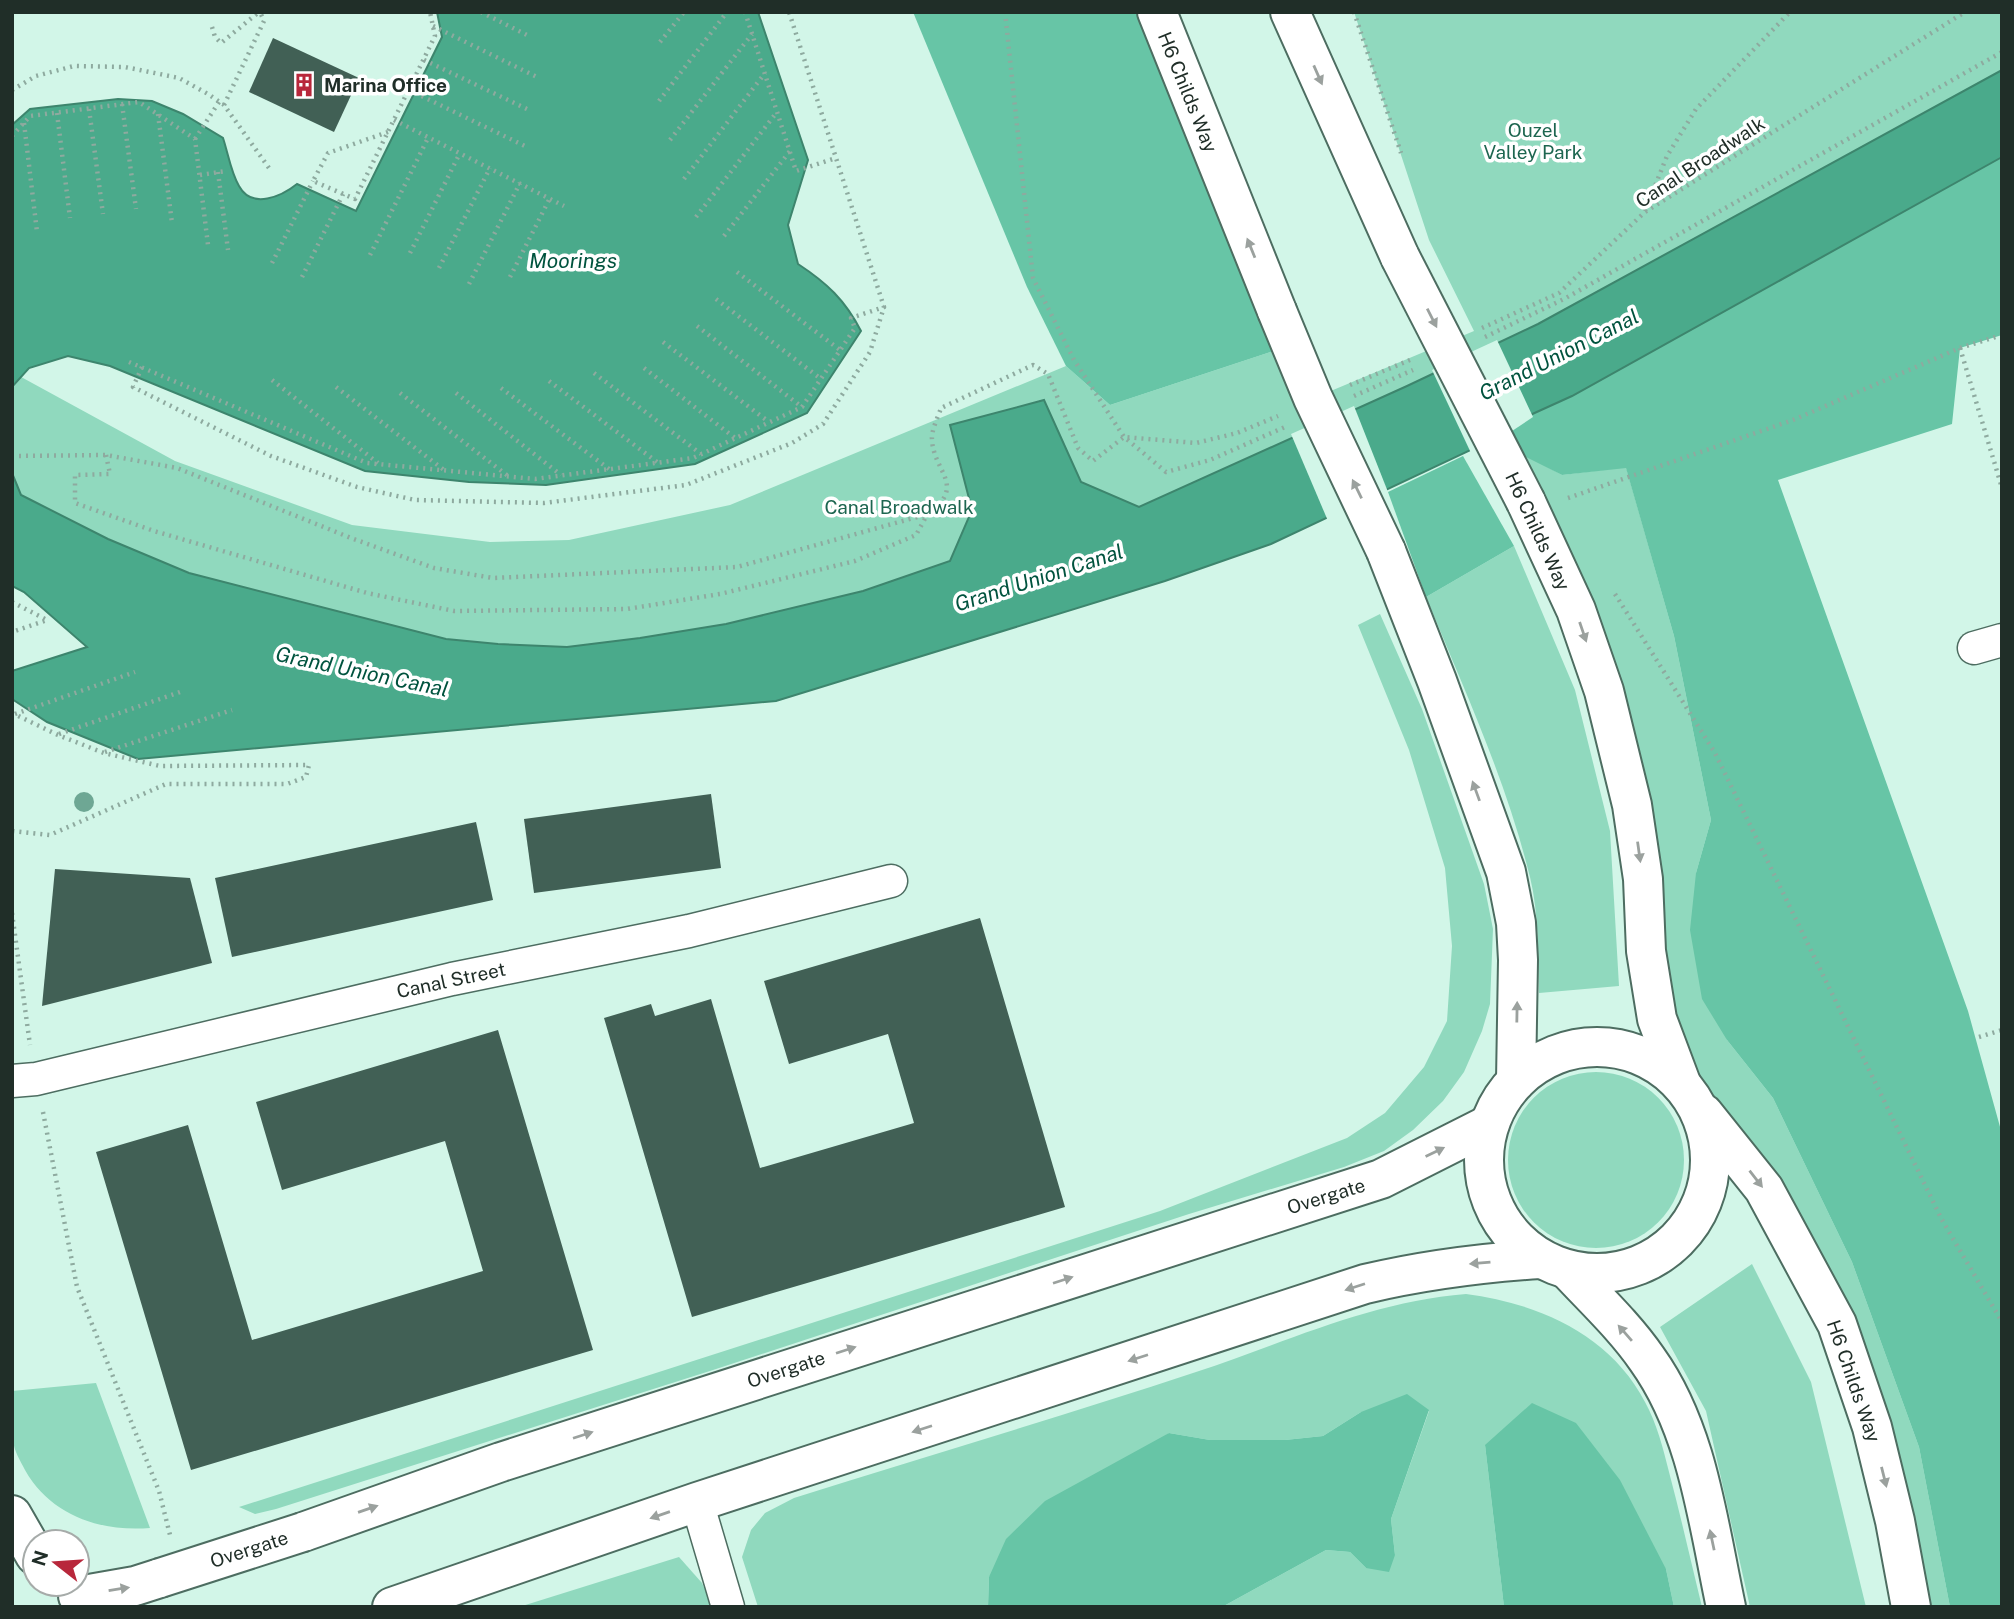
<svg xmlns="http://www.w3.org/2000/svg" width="2014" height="1619" font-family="'Public Sans',sans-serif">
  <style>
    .green { fill: #90d9be }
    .forest { fill: #67c5a6 }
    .water { fill: #4aaa8b; stroke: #3d856d; stroke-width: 2 }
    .pier { fill: #d2f6e8 }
    .building { fill: #416055 }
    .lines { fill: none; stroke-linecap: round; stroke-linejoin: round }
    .minor-casing { stroke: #4d6d61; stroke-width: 35 }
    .tertiary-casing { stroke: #4d6d61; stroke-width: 42 }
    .path { stroke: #8eaa9f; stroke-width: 4.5; stroke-dasharray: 2 5; stroke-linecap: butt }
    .minor { stroke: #fff; stroke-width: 32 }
    .tertiary { stroke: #fff; stroke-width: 38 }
    .tertiary-bridge-casing { stroke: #4d6d61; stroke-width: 42; stroke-linecap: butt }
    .tertiary-bridge { stroke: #fff; stroke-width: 38 }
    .tree { fill: #6ea794 }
    .oneway { fill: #9ba19e }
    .labels { text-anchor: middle; stroke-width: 7; stroke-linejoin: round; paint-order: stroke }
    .poi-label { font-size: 19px; font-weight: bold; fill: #202e28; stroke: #fff; text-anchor: start }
    .street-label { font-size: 19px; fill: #202e28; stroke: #fff }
    .park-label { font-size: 19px; fill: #1d6650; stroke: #fff }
    .water-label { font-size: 21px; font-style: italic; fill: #00533e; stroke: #fff }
  </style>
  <rect width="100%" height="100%" fill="#d2f6e8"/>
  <g class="green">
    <polygon points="1354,12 2002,12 2002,70 1538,324 1407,386 1139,507 1081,482 1044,400 951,425 972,510 950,561 863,591 726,624 640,638 567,647 498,644 446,639 189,573 108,539 12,490 12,372 175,461 352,525 490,542 569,540 730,505 1066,366 1110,405 1292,345 1314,398 1474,331 1429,240"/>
    <polygon points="1494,438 1562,475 1626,467 1674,636 1711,820 1696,873 1727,1040 1773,1098 1852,1262 1919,1447 1950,1607 1911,1607 1872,1427 1699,1107 1681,1083 1632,805"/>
    <path d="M1514 546 1575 690 1610 831 1619 986 1539 993C1538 955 1539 914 1530 877 1506 780 1464 689 1426 597Z"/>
    <polygon points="1380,614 1422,709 1484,884 1493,929 1490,1004 1482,1031 1464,1072 1443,1101 1413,1130 1384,1151 1344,1167 1189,1214 713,1370 276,1509 255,1514 239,1507 1160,1211 1347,1138 1385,1113 1424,1067 1447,1021 1452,946 1445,868 1409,750 1358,625"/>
    <circle cx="1596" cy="1160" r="88"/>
    <polygon points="1752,1264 1811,1382 1866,1607 1750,1607 1706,1411 1660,1327"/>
    <path d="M1466 1294C1537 1303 1610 1334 1645 1402 1657 1424 1663 1448 1669 1472 1681 1517 1691 1562 1702 1607H1674L1666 1569 1485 1445 1504 1607H1222L1326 1550 1350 1552 1366 1568 1395 1555 1391 1519 1429 1411 1361 1412 1323 1436 1285 1440H1210L1169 1433 989 1577 988 1607H758L742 1557 751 1530 765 1513 794 1498C928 1456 1063 1416 1196 1372 1284 1343 1372 1301 1466 1294Z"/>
    <path d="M96 1383 150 1528C101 1532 51 1516 25 1470 20 1460 14 1451 13 1440 10 1425 12 1407 12 1391Z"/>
    <polygon points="679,1557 702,1583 713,1607 519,1607"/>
  </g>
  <g class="forest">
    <polygon points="913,12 1157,12 1292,345 1110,405 1066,366 1027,287"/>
    <polygon points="2002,157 2002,335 1960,348 1952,424 1778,480 1968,1011 2002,1134 2002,1607 1950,1607 1919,1447 1852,1262 1773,1098 1727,1040 1702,999 1690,930 1696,873 1711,820 1674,636 1626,468 1562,475 1492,440 1528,416 1572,396"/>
    <polygon points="1463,456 1514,546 1426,597 1388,492"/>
    <polygon points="1407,1394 1429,1410 1391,1519 1395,1555 1389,1572 1366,1568 1350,1552 1326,1550 1222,1607 988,1607 989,1577 1006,1539 1045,1501 1169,1433 1210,1440 1285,1440 1323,1436 1361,1412"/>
    <polygon points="1532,1403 1576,1423 1620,1480 1666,1569 1674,1607 1504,1607 1485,1445"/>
  </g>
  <g class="water">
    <path d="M437 12H758L808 160 788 225 798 264C827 283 845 300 861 331L807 413 695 464 546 485 469 482 365 471 110 366 68 356 29 368 12 387V125L30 109 118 99 152 101 183 114 223 138C228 153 231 173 239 186 252 210 282 196 297 184L356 211 442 37Z"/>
    <polygon points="2002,70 2002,157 1572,396 1528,416 1492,440 1271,544 1165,581 776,701 138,759 47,722 12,699 12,671 87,647 24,592 12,586 12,473 21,495 29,499 108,539 189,573 446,639 498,644 567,647 640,638 726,624 863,591 950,561 972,510 950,425 1044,400 1081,482 1139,507 1407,386 1538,324"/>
  </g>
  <g class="pier">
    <polygon points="1497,340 1533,417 1494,443 1471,453 1432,370"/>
    <polygon points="1354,406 1388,492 1328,521 1291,434"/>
  </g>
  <g class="building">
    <polygon points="273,38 359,78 334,132 249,92"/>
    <polygon points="711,794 721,868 534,893 524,819"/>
    <polygon points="476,822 493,900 232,957 215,878"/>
    <polygon points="55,869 190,878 212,963 42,1006"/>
    <polygon points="980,918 1065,1207 692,1317 604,1018 651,1004 655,1016 711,999 760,1168 914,1123 888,1034 789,1064 764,981"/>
    <polygon points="498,1030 593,1350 191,1470 96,1152 188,1125 252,1340 483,1271 445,1141 282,1190 256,1102"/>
  </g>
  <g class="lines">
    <g class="minor-casing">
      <g id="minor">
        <polyline points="1974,648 2002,640"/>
        <polyline points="12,1081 36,1079 452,979 689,931 891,881"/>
        <polyline points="697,1502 728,1607"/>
      </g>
    </g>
    <g class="tertiary-casing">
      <g id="tertiary">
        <polyline points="1157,12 1277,311"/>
        <polyline points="1290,12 1400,257"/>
        <polyline points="1526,502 1576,610 1604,691 1632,805 1643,879 1646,951 1657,1019 1681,1083"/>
        <polyline points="1386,551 1437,681 1506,872 1516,923 1518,960 1516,1081"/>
        <circle cx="1597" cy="1160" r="113"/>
        <polyline points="1704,1114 1764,1189 1837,1324 1872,1427 1895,1521 1911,1607"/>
        <path d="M1569 1271C1595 1299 1625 1327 1647 1359 1698 1430 1708 1523 1726 1607"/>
        <polyline points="12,1515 35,1555"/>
        <polyline points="303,1532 501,1462 1381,1179 1488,1125"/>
        <polyline points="78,1596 135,1586 160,1578"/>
        <path d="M392 1607 697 1502 1365 1284C1424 1270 1480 1263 1540 1259"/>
      </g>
    </g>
    <g class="path">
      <polyline points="481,12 529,36"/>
      <polyline points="745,12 796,171 836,158"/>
      <polyline points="1005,12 1033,278 1074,360 1124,437 1166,472 1210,460 1285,427"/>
      <polyline points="1354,12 1401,153"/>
      <polyline points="433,26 539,78"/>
      <polyline points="212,27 215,37 221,43 259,12"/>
      <polyline points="660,42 684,12"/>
      <polyline points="424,60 527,109"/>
      <polyline points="12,90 36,76 74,66 125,67 179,78 208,94 224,105 269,168"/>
      <polyline points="409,90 527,147"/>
      <polyline points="659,101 727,12"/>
      <polyline points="122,104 136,209"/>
      <polyline points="224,105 264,21 260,12"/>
      <polyline points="89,109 103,214"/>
      <polyline points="57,113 70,218"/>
      <polyline points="158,114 172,223"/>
      <polyline points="394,120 564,206"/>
      <polyline points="24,123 37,232"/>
      <polyline points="388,132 328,153 313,181 355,199 435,36 430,12"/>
      <polyline points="12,136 30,116 139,102 195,139 208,245"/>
      <polyline points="195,139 219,102"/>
      <polyline points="670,140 752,34"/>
      <polyline points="218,172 228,250"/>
      <polyline points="200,175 226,171"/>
      <polyline points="684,179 765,73"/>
      <polyline points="1645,211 1667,156 1696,109 1790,12"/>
      <polyline points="696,217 777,112"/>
      <polyline points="724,236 790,151"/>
      <polyline points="410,253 460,153"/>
      <polyline points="370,255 428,138"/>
      <polyline points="272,263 313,181"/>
      <polyline points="439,268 490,168"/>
      <polyline points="737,272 840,350"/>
      <polyline points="302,277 343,194"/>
      <polyline points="510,277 550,198"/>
      <polyline points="469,284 520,183"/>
      <polyline points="716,299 821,379"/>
      <polyline points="697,326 802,407"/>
      <polyline points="1482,328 1559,293 1645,212 1965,12"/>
      <polyline points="1485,337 1564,299 2002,52"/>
      <polyline points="663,342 769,422"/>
      <polyline points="1960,348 2002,488"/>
      <polyline points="129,362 367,463 535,479 693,458 802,407 855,328 851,318 884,307 789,12"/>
      <polyline points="142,367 133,387 271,456 357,487 415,500 544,503 686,485 792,443 823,424 870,352 884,307"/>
      <polyline points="644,368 735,438"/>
      <polyline points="594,373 701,454"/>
      <polyline points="272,380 378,463"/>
      <polyline points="549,381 657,462"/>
      <polyline points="1350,385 1410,360"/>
      <polyline points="336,387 444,470"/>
      <polyline points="501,388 609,469"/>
      <polyline points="400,393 508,476"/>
      <polyline points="456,393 561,475"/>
      <polyline points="1354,396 1413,370"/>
      <polyline points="106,455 110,474 75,475 75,503 154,531 367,593 454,611 627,609 720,594 855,561 916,535 927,515"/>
      <path d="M12 456 106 455 177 468 351 538 434 568 493 578 737 567 928 514C967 485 934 473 932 440 931 431 938 417 941 408L1033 365 1048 374 1078 448 1093 461 1124 437 1196 443 1237 433 1278 416"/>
      <polyline points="1568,498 1793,420 1960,348 2002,335"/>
      <polyline points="1615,594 1715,753 1942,1220 2002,1322"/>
      <polyline points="12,602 47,620 12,632"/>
      <polyline points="12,713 58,735 104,753 160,766 309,765 306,777 287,784 166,784 50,835 12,831"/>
      <polyline points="15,714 135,672"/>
      <polyline points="59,734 180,692"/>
      <polyline points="105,752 232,710"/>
      <polyline points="12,913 30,1045"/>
      <polyline points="1979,1037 2002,1030"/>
      <polyline points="43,1112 77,1287 159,1491 170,1535"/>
    </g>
    <use href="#minor" class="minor"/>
    <use href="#tertiary" class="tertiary"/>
    <g class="tertiary-bridge-casing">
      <g id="tertiary-bridge">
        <polyline points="1400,257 1526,502"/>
        <polyline points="1277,311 1313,398 1386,551"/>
        <polyline points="160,1578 303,1532"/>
      </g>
    </g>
    <use href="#tertiary-bridge" class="tertiary-bridge"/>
  </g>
  <circle class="tree" cx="84" cy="802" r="10"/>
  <defs><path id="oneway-solid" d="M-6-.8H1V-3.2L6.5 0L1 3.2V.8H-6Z" transform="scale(1.75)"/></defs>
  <g class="oneway">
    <use href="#oneway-solid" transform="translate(1318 75) rotate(66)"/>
    <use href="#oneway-solid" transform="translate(1251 248) rotate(-112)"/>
    <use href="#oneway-solid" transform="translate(1432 318) rotate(63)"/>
    <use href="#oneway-solid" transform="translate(1357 489) rotate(-116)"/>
    <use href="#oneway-solid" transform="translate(1583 632) rotate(71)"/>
    <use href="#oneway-solid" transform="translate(1476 791) rotate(-110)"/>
    <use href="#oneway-solid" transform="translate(1639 852) rotate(82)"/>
    <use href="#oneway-solid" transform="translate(1517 1012) rotate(-89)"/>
    <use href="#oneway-solid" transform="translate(1435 1152) rotate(-26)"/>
    <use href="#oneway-solid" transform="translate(1756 1179) rotate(52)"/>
    <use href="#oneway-solid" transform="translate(1480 1263) rotate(175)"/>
    <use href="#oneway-solid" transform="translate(1063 1280) rotate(-18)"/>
    <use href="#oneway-solid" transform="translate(1355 1287) rotate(162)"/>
    <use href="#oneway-solid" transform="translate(1625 1333) rotate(-131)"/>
    <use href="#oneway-solid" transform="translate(846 1350) rotate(-18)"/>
    <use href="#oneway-solid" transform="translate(1138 1358) rotate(162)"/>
    <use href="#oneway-solid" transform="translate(922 1429) rotate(162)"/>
    <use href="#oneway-solid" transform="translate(583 1435) rotate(-18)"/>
    <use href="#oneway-solid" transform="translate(1884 1477) rotate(76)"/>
    <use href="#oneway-solid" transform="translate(368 1509) rotate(-19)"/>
    <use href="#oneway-solid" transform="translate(660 1515) rotate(161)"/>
    <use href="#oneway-solid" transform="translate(1712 1540) rotate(-102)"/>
    <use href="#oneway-solid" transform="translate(119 1589) rotate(-9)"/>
  </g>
  <defs>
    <g id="building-bare" transform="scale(1.89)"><path d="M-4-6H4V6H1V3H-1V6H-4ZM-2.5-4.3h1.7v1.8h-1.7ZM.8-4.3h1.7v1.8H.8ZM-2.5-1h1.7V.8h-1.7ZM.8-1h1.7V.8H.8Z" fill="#b8273b" stroke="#fff" stroke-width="2.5" paint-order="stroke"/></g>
  </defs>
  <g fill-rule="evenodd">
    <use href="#building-bare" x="304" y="85"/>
  </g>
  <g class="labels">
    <g class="poi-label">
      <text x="324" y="92">Marina Office</text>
    </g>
    <g class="street-label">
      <text transform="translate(1188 92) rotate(68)" y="7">H6 Childs Way</text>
      <text transform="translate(1700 162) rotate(-33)" y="7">Canal Broadwalk</text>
      <text transform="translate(1538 531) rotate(65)" y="7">H6 Childs Way</text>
      <text transform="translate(451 980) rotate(-12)" y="7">Canal Street</text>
      <text transform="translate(1326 1196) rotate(-17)" y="7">Overgate</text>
      <text transform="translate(786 1369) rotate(-18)" y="7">Overgate</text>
      <text transform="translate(1854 1381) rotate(71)" y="7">H6 Childs Way</text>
      <text transform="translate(249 1549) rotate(-18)" y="7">Overgate</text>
    </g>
    <g class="park-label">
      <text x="1533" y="137">Ouzel<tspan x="1533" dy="22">Valley Park</tspan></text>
      <text x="899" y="514">Canal Broadwalk</text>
    </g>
    <g class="water-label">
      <text x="573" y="268">Moorings</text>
      <text transform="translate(1559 355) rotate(-27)" y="7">Grand Union Canal</text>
      <text transform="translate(1039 578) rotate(-18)" y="7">Grand Union Canal</text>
      <text transform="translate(362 672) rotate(12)" y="7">Grand Union Canal</text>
    </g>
  </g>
  <rect width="2014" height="1619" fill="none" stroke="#202e28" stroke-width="28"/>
  <g transform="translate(56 1563) rotate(287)"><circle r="33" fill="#ffffff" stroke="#a6aba9" stroke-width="2"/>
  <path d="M0-5L12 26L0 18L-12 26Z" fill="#b8273b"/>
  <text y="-10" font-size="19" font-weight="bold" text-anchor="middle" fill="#202e28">N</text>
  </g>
</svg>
